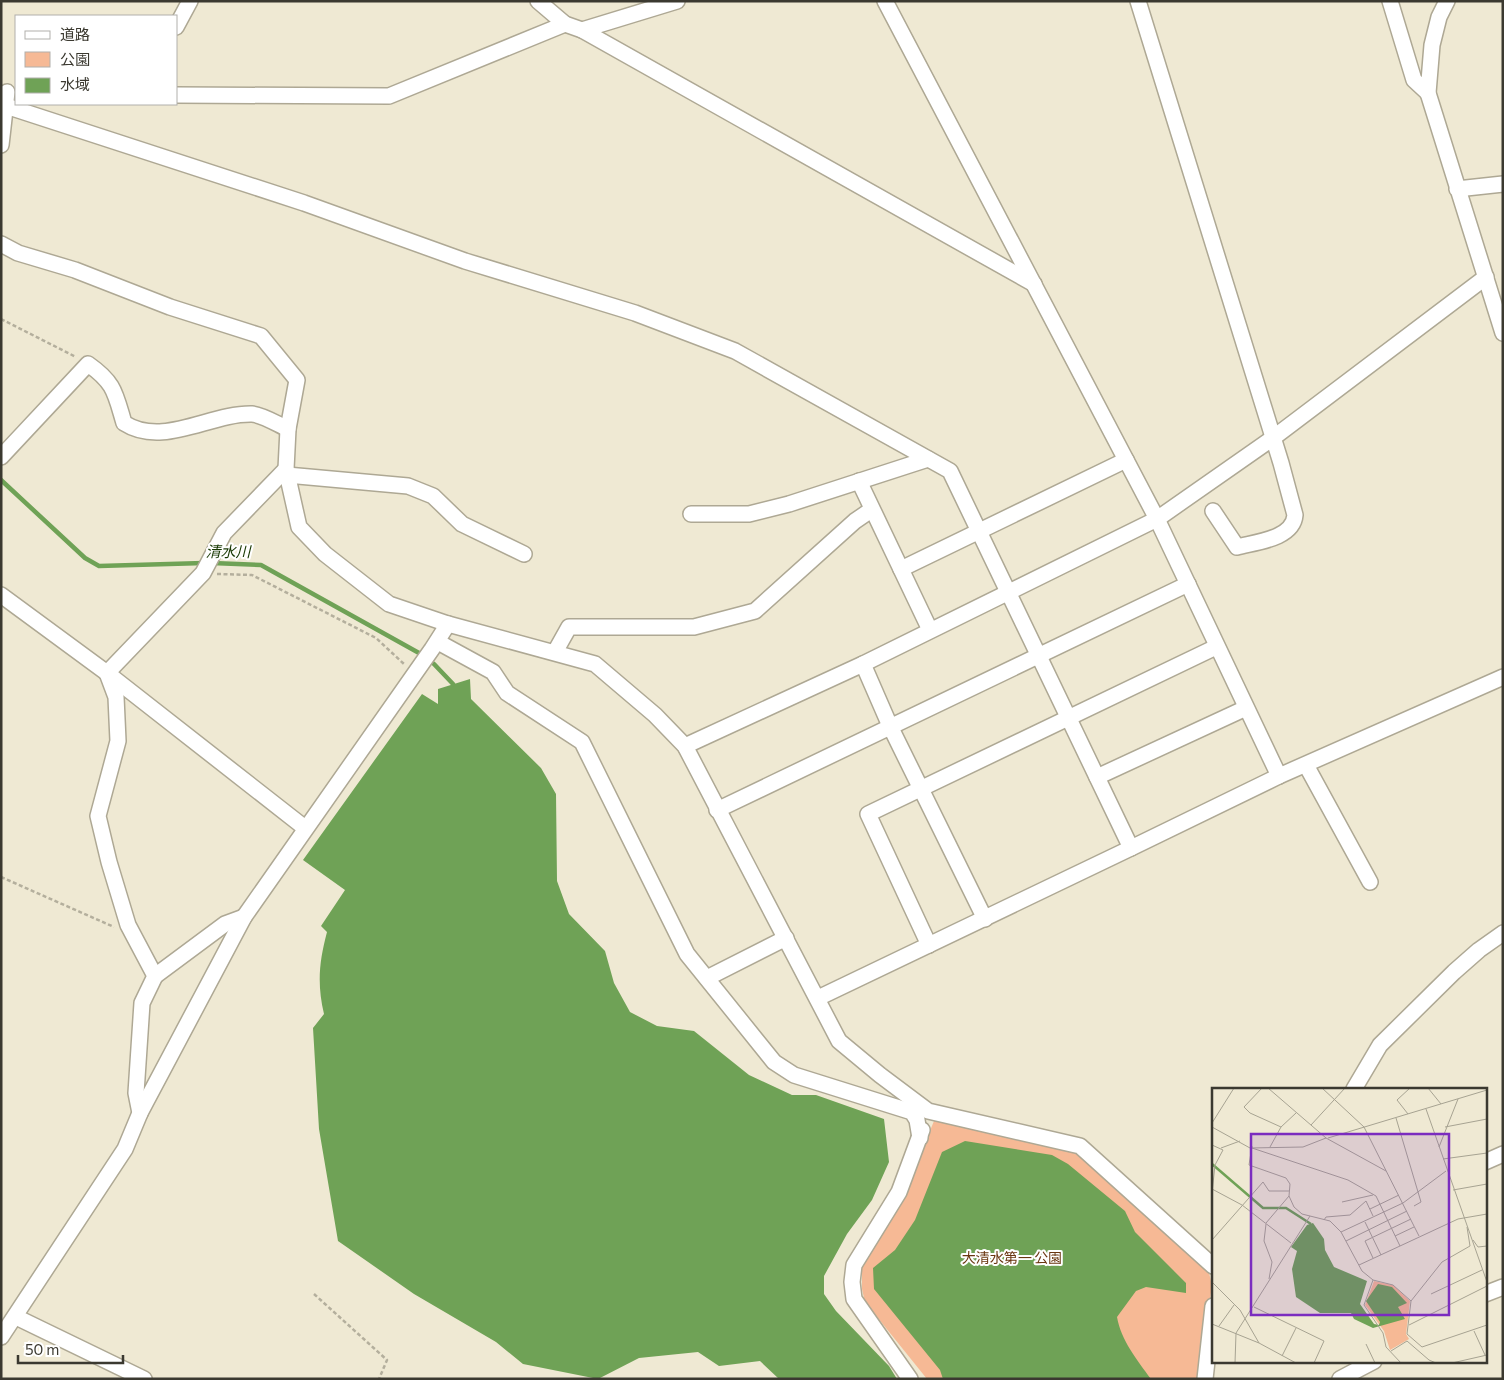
<svg xmlns="http://www.w3.org/2000/svg" width="1504" height="1380" font-family="Commissioner,'Noto Sans JP',sans-serif">
  <style>
    .green { fill: #f6b995 }
    .water { fill: #6fa256 }
    .lines { fill: none; stroke-linecap: round; stroke-linejoin: round }
    .stream { stroke: #6fa256; stroke-width: 4.5 }
    .minor-casing { stroke: #aea894; stroke-width: 18 }
    .path { stroke: #b4af9d; stroke-width: 2.5; stroke-dasharray: 4 2.5; stroke-linecap: butt }
    .minor { stroke: #fff; stroke-width: 15 }
    .labels { text-anchor: middle; stroke-width: 4; stroke-linejoin: round; paint-order: stroke }
    .park-label { font-size: 14px; fill: #6a3611; stroke: #fff }
    .water-label { font-size: 15px; font-style: italic; fill: #163700; stroke: #fff }
    .inset-river { fill: none; stroke: #6fa256; stroke-width: 2.5 }
    .inset-road { fill: none; stroke: #a7a392; stroke-width: 1 }
    .view { fill: #7b2cbf; fill-opacity: 0.15; stroke: #7b2cbf; stroke-width: 2.5 }
    .inset-edge { fill: none; stroke: #3b3930; stroke-width: 2.5 }
  </style>
  <rect width="100%" height="100%" fill="#efe9d3"/>
  <polygon class="green" points="934,1121 1069,1146 1208,1269 1212,1285 1199,1379 927,1379 865,1302 862,1289 862,1263 901,1201"/>
  <g class="water">
    <path d="M470 679 471 699 541 768 556 794 557 881 569 914 605 951 614 983 630 1012 657 1026 694 1031 749 1075 792 1095H816L884 1119 889 1162 872 1200 847 1234 824 1276V1294L836 1311 889 1366 897 1379H779L760 1361 719 1366 698 1352 639 1358 598 1379 523 1364 496 1342 414 1294 338 1241 319 1129 313 1028 324 1014C317 984 319 962 327 932L321 926 345 890 303 860 422 694 438 704V689Z"/>
    <path d="M965 1141 1052 1155 1068 1164 1125 1211 1135 1232 1186 1283V1293L1146 1287 1136 1291 1117 1317C1121 1340 1137 1360 1151 1379H943L940 1370 874 1289 873 1268 895 1250 915 1220 942 1152Z"/>
  </g>
  <g class="lines">
    <g class="stream">
      <polyline points="1,480 85,558 99,566 204,563"/>
      <polyline points="212,563 261,565 419,653 434,664 453,684"/>
    </g>
    <g class="minor-casing">
      <g id="minor">
        <polyline points="538,1 565,24 582,30 1034,284"/>
        <polyline points="885,1 1157,519 1279,776"/>
        <path d="M1138 1 1281 463 1295 515C1293 539 1256 542 1237 547L1213 511"/>
        <polyline points="1390,1 1414,80 1428,93"/>
        <polyline points="1447,1 1439,17 1432,45 1428,93 1503,333"/>
        <polyline points="176,27 190,1"/>
        <polyline points="582,30 677,1"/>
        <polyline points="176,95 389,96 565,24"/>
        <polyline points="6,106 304,203 465,261 635,313 735,351 950,471 1131,848 1279,776 1503,677"/>
        <polyline points="1,145 7,92"/>
        <polyline points="1457,189 1503,184"/>
        <polyline points="1,244 18,253 75,270 170,307 261,336 297,380 288,429 286,469 299,527 325,554 389,604 448,624 595,664 655,715 685,746 839,1041 880,1075 928,1111 1080,1146 1213,1266"/>
        <path d="M1 457 88 364C115 383 115 393 124 423 163 448 210 413 252 414 263 415 277 424 288 429"/>
        <polyline points="287,475 408,486 433,496 462,524 524,554"/>
        <polyline points="859,481 930,630"/>
        <polyline points="691,514 749,514 789,504 928,459"/>
        <polyline points="901,569 1126,460"/>
        <polyline points="1,595 107,673 305,828"/>
        <polyline points="438,642 493,672 507,693 582,742 687,954 774,1062 794,1075 912,1112 917,1120 920,1138"/>
        <polyline points="555,652 569,627 694,627 755,611 855,521 871,510"/>
        <polyline points="863,664 890,726 985,919"/>
        <polyline points="107,673 116,697 118,741 98,816 109,862 128,925 155,976 142,1003 136,1093 140,1113"/>
        <polyline points="107,673 203,573 224,533 286,469"/>
        <polyline points="685,746 863,664 1157,519 1273,438 1486,277"/>
        <polyline points="1306,765 1370,882"/>
        <polyline points="1097,777 1246,708"/>
        <polyline points="717,810 1188,584"/>
        <polyline points="929,945 868,814 1216,647"/>
        <polyline points="155,976 225,924 244,917"/>
        <polyline points="707,978 786,938"/>
        <polyline points="818,998 1131,848"/>
        <polyline points="1354,1089 1380,1045 1454,972 1479,950 1503,933"/>
        <polyline points="1485,1162 1503,1154"/>
        <polyline points="1485,1294 1503,1287"/>
        <polyline points="16,1317 144,1379"/>
        <polyline points="1,1337 125,1149 140,1113 244,917 432,649 448,624"/>
        <polyline points="910,1379 854,1299 852,1282 854,1265 899,1192 922,1130"/>
        <polyline points="1205,1379 1213,1306"/>
        <polyline points="1340,1379 1374,1361"/>
      </g>
    </g>
    <g class="path">
      <polyline points="1,319 76,357"/>
      <polyline points="217,574 252,575 376,638 404,664"/>
      <polyline points="1,877 114,927"/>
      <polyline points="314,1294 387,1360 379,1379"/>
    </g>
    <use href="#minor" class="minor"/>
  </g>
  <g class="labels">
    <g class="park-label">
      <text x="1012" y="1263">大清水第一 公園</text>
    </g>
    <g class="water-label">
      <text x="228" y="557">清水川</text>
    </g>
  </g>
  <g transform="translate(1212 1088)">
    <rect width="275" height="275" fill="#efe9d3"/>
    <path d="M162 193 181 197 198 213 194 246 197 251 178 262 172 243 153 217Z" fill="#f6b995"/>
    <path d="M101 135 112 151 113 162 122 179 155 193 148 216 162 236 167 237 168 234 154 213 166 196 180 199 195 215 186 219 193 231 161 240 142 231 139 225H108L84 209 80 181 85 163 79 159 95 137Z" fill="#6fa256"/>
    <path class="inset-river" d="M0 76 51 120H74L99 136"/>
    <path class="inset-road" d="M50 0 32 19 38 25 69 39M56 0 114 50 174 83M110 0 152 39 207 148M216 0 229 16M214 21 275 194M196 26 185 12 198 0M184 30 209 114 202 118M0 35 22 0M99 37 133 0M0 39 38 60 91 59 114 50M233 39 275 31M116 50 275 2M0 57 11 62 3 77 0 105M40 58 37 77 74 90 78 96 77 108 82 119 90 126 118 133 129 144 150 183 161 192 181 197 199 213M58 59 69 39 84 25M227 59 246 11M9 60 28 53M40 60 136 92 164 108 188 158 246 131 275 126M231 71 275 65M0 101 30 117 79 155M241 102 275 96M154 113 161 128M130 114 161 107M158 121 187 107M112 132 114 129 138 127 154 113M153 134 169 167M54 135 77 108M54 136 52 153 60 174 57 191M255 139 258 158 230 174 199 213 195 246 210 259 275 237M129 144 191 115 234 83M183 148 202 139M0 152 51 94 57 103H77M261 152 266 159 275 158M134 153 195 123M161 170 153 153 199 131M147 177 188 158M161 192 152 217 171 245 174 259 189 275M0 194 28 222 47 255 84 275M219 206 270 182M42 219 112 253 102 275M0 236 47 255M197 237 275 198M7 238 22 217M262 243 273 267M195 253 217 272 224 275M154 256 163 275M179 263 195 253M70 268 84 240M23 275 24 245 98 128M240 275 275 267"/>
    <path class="view" d="M39 46H237V227H39Z"/>
    <rect width="275" height="275" class="inset-edge"/>
  </g>
  <rect width="1504" height="1380" fill="none" stroke="#3b3930" stroke-width="5"/>
  <rect x="15" y="15" width="162" height="90" fill="#ffffff" stroke="#b1b0ac"/>
  <rect x="25" y="31" width="25" height="8" fill="#ffffff" stroke="#b1b0ac"/>
  <text x="60" y="40" font-size="15" fill="#3b3930">道路</text>
  <rect x="25" y="52" width="25" height="15" fill="#f6b995" stroke="#b1b0ac"/>
  <text x="60" y="65" font-size="15" fill="#3b3930">公園</text>
  <rect x="25" y="78" width="25" height="15" fill="#6fa256" stroke="#b1b0ac"/>
  <text x="60" y="90" font-size="15" fill="#3b3930">水域</text>
  <path d="M18 1355v8h105v-8" fill="none" stroke="#3b3930" stroke-width="2.5"/>
  <text x="25" y="1355" font-size="15" fill="#3b3930" stroke="#ffffff" stroke-width="4" paint-order="stroke">50 m</text>
</svg>
